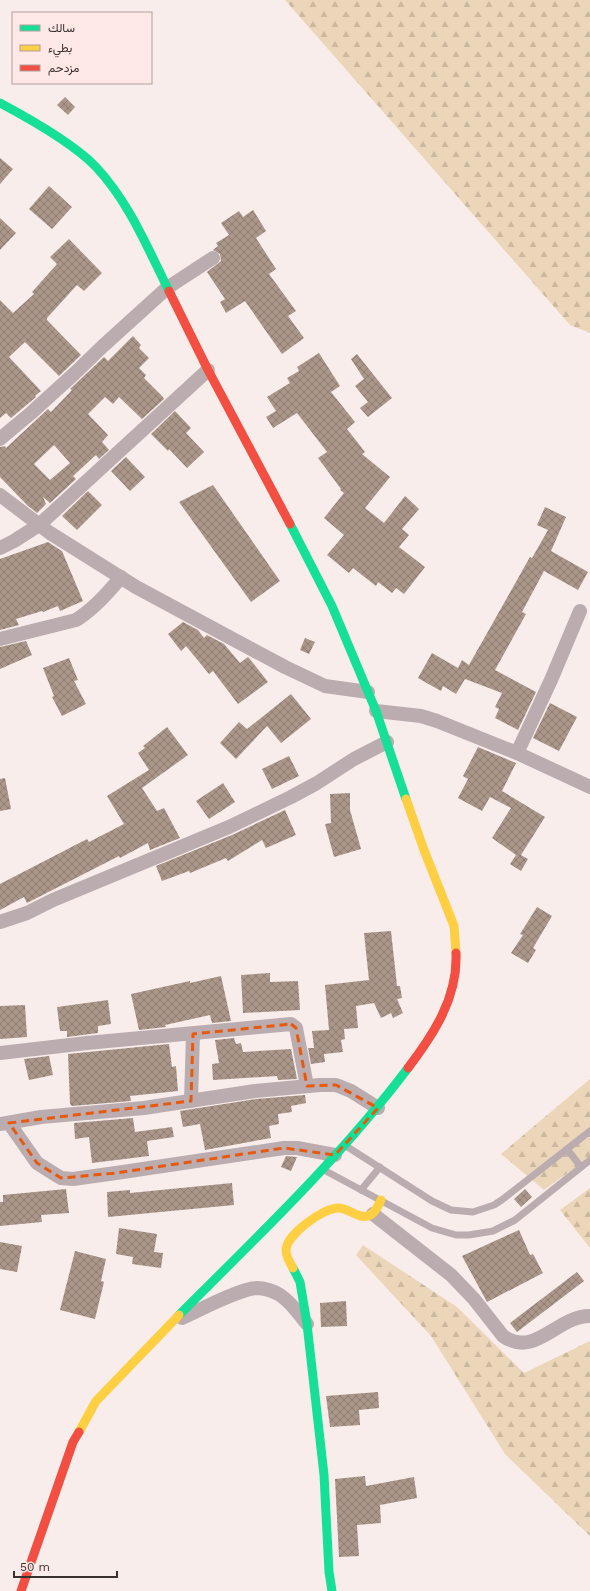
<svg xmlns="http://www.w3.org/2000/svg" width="590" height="1591" font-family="'Work Sans',Vazirmatn,sans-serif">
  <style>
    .forest { fill: url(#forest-firs) }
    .building { fill: url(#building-cross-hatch); fill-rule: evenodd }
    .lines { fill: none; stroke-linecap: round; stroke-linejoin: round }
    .lane { stroke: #bbacb0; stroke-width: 7 }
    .street { stroke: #bbacb0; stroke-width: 14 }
    .fast { stroke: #16e098; stroke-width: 9 }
    .slow { stroke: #ffcf43; stroke-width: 9 }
    .jam { stroke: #f24e42; stroke-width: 9 }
    .marked { fill: none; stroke: #e8590c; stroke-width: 3; stroke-dasharray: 8 5; stroke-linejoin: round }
  </style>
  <defs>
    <pattern id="forest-firs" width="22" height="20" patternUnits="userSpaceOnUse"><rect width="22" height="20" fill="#ebd6b9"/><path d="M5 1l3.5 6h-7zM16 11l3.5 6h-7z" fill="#cab89f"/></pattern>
    <pattern id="building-cross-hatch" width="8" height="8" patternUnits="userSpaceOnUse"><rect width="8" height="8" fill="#ab978a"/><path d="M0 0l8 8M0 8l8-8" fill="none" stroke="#8c7c71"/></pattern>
  </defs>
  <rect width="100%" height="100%" fill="#f9edec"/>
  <g class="forest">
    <polygon points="285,0 590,0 590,333 570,325"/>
    <polygon points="590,1079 590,1157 544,1190 501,1154"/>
    <polygon points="590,1188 590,1248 560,1210"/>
    <polygon points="363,1245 457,1307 524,1373 590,1341 590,1536 505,1454 431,1336 356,1255"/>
  </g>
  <g class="building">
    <polygon points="65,97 75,107 68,115 57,105"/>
    <polygon points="0,158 13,169 0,184"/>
    <polygon points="49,186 72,207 52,229 29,209"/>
    <polygon points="253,210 266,231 256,238 276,269 269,274 296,311 288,316 304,338 282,354 245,301 226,313 220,302 225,299 207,272 221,261 220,254 213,250 218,246 216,243 229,235 221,223 239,211 243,217"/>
    <polygon points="0,218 16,233 0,250"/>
    <polygon points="69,239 102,273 84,291 77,285 47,318 47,320 81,355 59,376 25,342 9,357 41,391 35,396 36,397 11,418 6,413 0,418 0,300 13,313 34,294 32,292 57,264 50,257"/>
    <path d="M133 336 141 345 139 348 149 358 139 368 146 375 144 378 163 397 164 399 142 419 119 397 113 404 105 397 88 414 108 435 102 442 109 450 99 459 96 455 73 476 76 479 50 503 43 497 46 504 37 513 27 505 0 477V447L5 446 6 448 48 409 51 412 72 390 70 389 104 357 108 361ZM54 445 70 463 50 480 34 464Z"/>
    <polygon points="319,353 340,386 331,392 355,422 347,429 365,452 362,454 390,477 365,508 384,523 405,496 419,509 402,529 409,535 399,547 425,567 404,594 396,588 392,593 378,582 376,586 353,568 349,573 327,555 344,535 324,518 344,493 340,490 341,489 318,458 327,452 297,413 273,428 266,417 276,411 267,397 290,383 287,378 299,371 297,367"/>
    <polygon points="357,354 392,398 368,417 360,408 368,402 355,386 364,379 351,359"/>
    <polygon points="175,411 191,428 186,433 204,452 187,468 169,449 168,451 151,434"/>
    <polygon points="126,457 145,477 130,491 111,471"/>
    <polygon points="213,485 280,581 251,602 179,502"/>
    <polygon points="88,491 102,505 77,530 62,516"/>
    <polygon points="545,507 566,517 551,551 588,572 578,590 544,571 522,612 526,614 495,670 536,692 518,730 495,718 499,709 495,707 502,693 465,679 456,694 443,686 441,691 418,678 432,653 458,668 462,660 469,665 530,557 532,558 548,530 537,525"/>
    <polygon points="48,542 62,551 83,601 60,611 58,606 43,612 42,611 16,619 19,625 0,630 0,559"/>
    <polygon points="183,622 198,630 204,638 207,635 224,644 240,663 248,657 249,658 268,682 238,704 213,671 209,674 186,646 181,651 168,634"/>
    <polygon points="305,638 315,642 309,654 300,650"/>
    <polygon points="26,641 32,655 0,669 0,647"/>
    <polygon points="69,658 78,680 74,681 86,704 62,716 52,697 54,696 43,668"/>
    <polygon points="291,694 311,719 281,743 267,726 236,759 220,743 239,722 247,729"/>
    <polygon points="550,703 577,717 559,751 533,738"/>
    <polygon points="167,727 188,755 142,788 157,811 164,808 180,838 150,850 148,843 120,858 119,856 27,903 24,897 0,910 0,884 87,839 89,842 124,824 107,796 149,770 138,753 145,748 143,746"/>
    <polygon points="478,747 516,763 502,791 545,817 521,855 528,859 521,871 510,864 516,855 492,838 511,808 490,797 482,811 458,798 468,779 463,776"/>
    <polygon points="289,756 299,776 272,789 262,769"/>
    <polygon points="5,778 11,809 0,811 0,779"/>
    <polygon points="223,783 235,802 209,819 196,801"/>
    <polygon points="350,793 350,810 361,849 334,857 325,824 331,823 330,794"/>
    <polygon points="285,810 296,835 266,848 262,840 228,861 226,858 190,873 189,871 162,881 156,866 232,835"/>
    <polygon points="537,907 552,916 533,948 536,950 528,963 511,953 523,935 520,934"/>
    <polygon points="391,931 397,986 400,986 402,998 397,999 403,1013 393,1018 391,1013 381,1018 374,1003 356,1006 358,1028 344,1029 345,1039 341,1040 343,1052 324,1054 325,1062 311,1064 308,1048 314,1048 312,1031 329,1030 325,985 369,980 364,933"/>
    <polygon points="270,973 270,982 298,981 300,1010 243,1013 241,975"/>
    <polygon points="221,976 231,1021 212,1023 210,1015 165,1025 166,1027 139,1030 131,994 190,981 190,983"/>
    <polygon points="108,1000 111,1024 98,1026 98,1033 67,1037 67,1031 60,1031 57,1007"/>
    <polygon points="25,1005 27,1037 0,1039 0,1006"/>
    <polygon points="234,1038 236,1044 241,1043 243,1052 291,1049 297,1079 278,1080 277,1076 213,1080 212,1064 219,1063 215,1040"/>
    <polygon points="169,1044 172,1067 176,1066 178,1091 130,1096 131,1101 72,1106 70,1104 68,1054"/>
    <polygon points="49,1056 53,1075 29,1080 24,1059"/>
    <polygon points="305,1095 306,1103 291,1106 292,1112 278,1114 279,1124 269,1126 271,1138 205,1150 200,1124 183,1127 180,1111 256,1099"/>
    <polygon points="133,1118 135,1132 172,1127 174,1137 147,1141 149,1156 92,1163 89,1137 75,1139 74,1123"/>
    <polygon points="286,1156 297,1157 291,1171 281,1167"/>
    <polygon points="232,1183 234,1205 108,1217 107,1192 130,1190 130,1193"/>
    <polygon points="66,1189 69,1213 41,1215 42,1222 0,1226 0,1202 3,1202 3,1195"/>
    <polygon points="525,1189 532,1197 521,1207 514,1199"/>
    <polygon points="119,1228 157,1234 154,1252 163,1253 161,1268 132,1264 133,1257 116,1254"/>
    <polygon points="519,1230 530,1255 533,1254 543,1273 487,1302 462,1256"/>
    <polygon points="0,1242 22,1246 17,1272 0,1269"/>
    <polygon points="75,1251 106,1259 101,1281 104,1282 95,1319 60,1310"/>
    <polygon points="577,1272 584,1281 517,1332 510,1323"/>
    <polygon points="346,1301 347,1326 321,1327 320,1303"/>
    <polygon points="378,1392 379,1408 359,1410 360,1425 330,1427 326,1396"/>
    <polygon points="365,1476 366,1486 414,1477 417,1498 380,1505 381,1523 357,1525 359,1556 339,1557 335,1479"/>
  </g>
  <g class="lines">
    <g class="lane">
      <polyline points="346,1146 432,1201 451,1210 473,1212 494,1205 503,1199 590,1131"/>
      <polyline points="567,1149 581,1167"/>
      <polyline points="324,1170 432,1228 456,1235 469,1235 493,1231 515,1220 590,1160"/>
      <polyline points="361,1190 380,1167"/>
    </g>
    <g class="street">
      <polyline points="0,439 31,413 74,374 103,346 167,288 213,258"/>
      <polyline points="0,495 50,533 136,587 175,608 285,667 325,686 368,692"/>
      <polyline points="0,548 14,541 39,525 208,370"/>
      <path d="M0 639 76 620C94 609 108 593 121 577"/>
      <polyline points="376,711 421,716 437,721 517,753 590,787"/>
      <polyline points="517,753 551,680 580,611"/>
      <polyline points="0,922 27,913 53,900 229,827 291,797 317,783 354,759 387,742"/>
      <polyline points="0,1053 87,1043 291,1024 296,1028 307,1086"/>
      <polyline points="191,1101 193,1034"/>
      <polyline points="9,1123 37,1163 61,1178 73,1179 116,1173 284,1148 297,1148 335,1155"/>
      <polyline points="0,1124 41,1117 144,1108 255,1091 320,1085 336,1085 351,1091 378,1108"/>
      <path d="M373 1214 451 1275 474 1299 503 1336C535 1359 558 1315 590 1316"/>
      <path d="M182 1318C200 1310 239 1289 257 1288 264 1288 274 1291 280 1295 291 1302 299 1314 307 1324"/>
    </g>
    <g class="fast">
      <path d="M0 103C30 119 73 143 96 167 129 202 148 249 169 291"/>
      <polyline points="290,524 332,606 376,711 406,799"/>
      <polyline points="293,1268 300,1282 307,1324 324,1475 329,1572 332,1591"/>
      <path d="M179 1315C258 1236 340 1158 408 1068"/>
    </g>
    <g class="slow">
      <polyline points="406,799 424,850 454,926 456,953"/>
      <path d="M293 1268C290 1263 286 1257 286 1250 286 1235 324 1207 339 1208 348 1208 358 1219 368 1216 375 1214 378 1206 381 1200"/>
      <polyline points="79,1432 96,1401 179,1315"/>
    </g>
    <g class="jam">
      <polyline points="169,291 208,370 290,524"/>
      <path d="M408 1068C433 1035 458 998 456 953"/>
      <polyline points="21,1591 73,1442 79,1432"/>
    </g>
  </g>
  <path class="marked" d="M291 1024 296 1028 307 1086 336 1085 378 1108 335 1155 284 1148 116 1173 61 1178 37 1163 9 1123 191 1101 193 1034Z"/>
  <rect x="12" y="12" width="140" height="72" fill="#ffe8e6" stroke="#b09f9d"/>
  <rect x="20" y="25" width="20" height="6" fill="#16e098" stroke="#b09f9d"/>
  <text x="48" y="32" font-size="12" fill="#393130">سالك</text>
  <rect x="20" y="45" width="20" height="6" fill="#ffcf43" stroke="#b09f9d"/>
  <text x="48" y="52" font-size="12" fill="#393130">بطيء</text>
  <rect x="20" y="65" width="20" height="6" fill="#f24e42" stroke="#b09f9d"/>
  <text x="48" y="72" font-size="12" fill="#393130">مزدحم</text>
  <path d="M14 1571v6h103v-6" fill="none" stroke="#393130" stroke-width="2"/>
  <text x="20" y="1571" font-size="12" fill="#393130" stroke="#ffe8e6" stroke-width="3" paint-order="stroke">50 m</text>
</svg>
